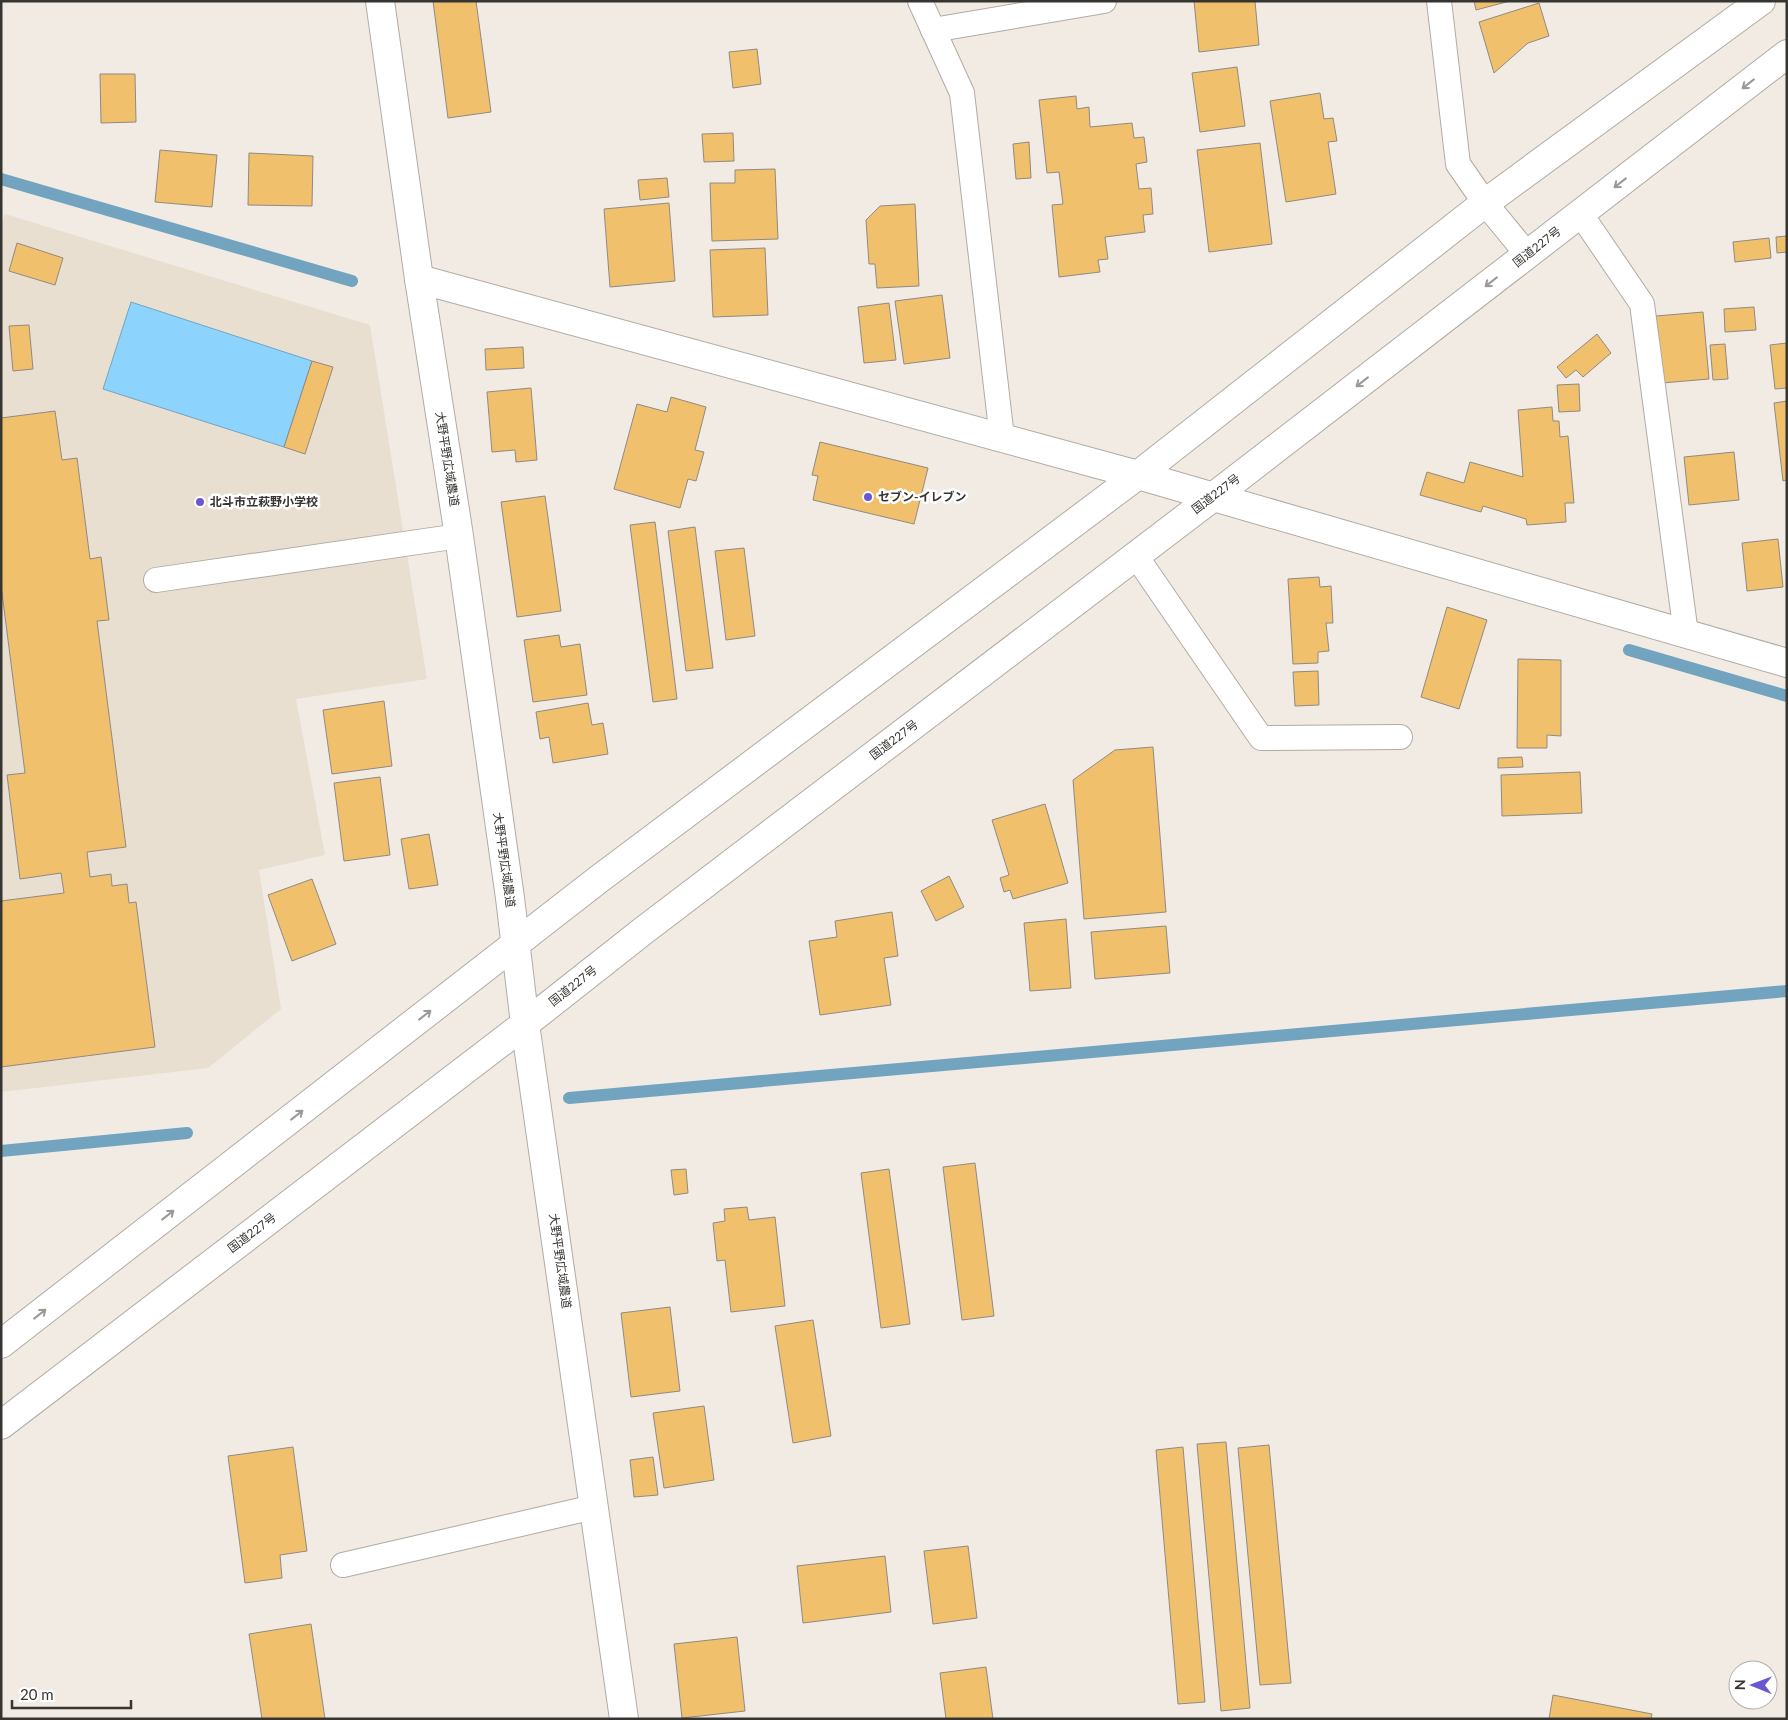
<svg xmlns="http://www.w3.org/2000/svg" width="1788" height="1720" font-family="Lato,'Noto Sans JP',sans-serif">
  <style>
    .built { fill: #e8dfd0 }
    .water { fill: #8cd3fd; stroke: #72a4c0 }
    .lines { fill: none; stroke-linecap: round; stroke-linejoin: round }
    .stream { stroke: #72a4c0; stroke-width: 12 }
    .building { fill: #f0c06d; stroke: #8f8a83 }
    .service-casing { stroke: #b0aba4; stroke-width: 26 }
    .minor-casing { stroke: #b0aba4; stroke-width: 30 }
    .tertiary-casing { stroke: #b0aba4; stroke-width: 30 }
    .trunk-casing { stroke: #b0aba4; stroke-width: 30 }
    .service { stroke: #fff; stroke-width: 24 }
    .minor { stroke: #fff; stroke-width: 28 }
    .tertiary { stroke: #fff; stroke-width: 28 }
    .trunk { stroke: #fff; stroke-width: 28 }
    .oneway { stroke: #9b9a98 }
    .poi-dot { fill: #6d57d1; stroke: #fff; stroke-width: 2 }
    .labels { text-anchor: middle; stroke-width: 5; stroke-linejoin: round; paint-order: stroke }
    .street-label { font-size: 12px; fill: #373531; stroke: #fff }
    .poi-label { font-size: 12px; font-weight: bold; fill: #373531; stroke: #fff; text-anchor: start }
  </style>
  <rect width="100%" height="100%" fill="#f1ebe3"/>
  <polygon class="built" points="5,214 370,325 427,679 296,699 325,855 259,870 281,1009 208,1068 1,1092 1,226"/>
  <polygon class="water" points="131,302 312,361 284,447 103,389"/>
  <g class="lines">
    <g class="stream">
      <polyline points="1,179 352,281"/>
      <polyline points="1629,650 1787,696"/>
      <polyline points="569,1098 1787,991"/>
      <polyline points="1,1151 187,1133"/>
    </g>
  </g>
  <g class="building">
    <polygon points="433,1 476,1 491,112 448,118"/>
    <polygon points="1194,1 1255,1 1259,45 1199,52"/>
    <polygon points="1474,1 1510,1 1476,10"/>
    <polygon points="1539,3 1549,36 1528,43 1494,73 1479,22"/>
    <polygon points="757,49 761,84 733,88 729,52"/>
    <polygon points="1237,67 1245,126 1200,132 1192,73"/>
    <polygon points="100,74 135,74 136,122 101,123"/>
    <polygon points="1320,93 1324,119 1333,118 1337,141 1328,142 1336,194 1286,202 1270,101"/>
    <polygon points="1076,96 1077,109 1089,107 1090,127 1132,123 1134,138 1144,137 1147,162 1136,164 1139,189 1151,188 1153,214 1143,215 1145,232 1105,237 1108,259 1098,260 1100,272 1059,277 1052,205 1063,204 1059,172 1047,173 1039,100"/>
    <polygon points="733,133 734,161 704,162 702,134"/>
    <polygon points="1029,142 1031,178 1016,179 1013,144"/>
    <polygon points="1260,143 1272,244 1209,252 1197,150"/>
    <polygon points="160,150 217,155 212,207 155,202"/>
    <polygon points="249,153 313,156 312,206 248,205"/>
    <polygon points="775,169 778,239 712,241 710,183 735,183 735,170"/>
    <polygon points="667,178 669,197 640,200 638,180"/>
    <polygon points="669,203 675,281 610,287 604,209"/>
    <polygon points="915,204 919,286 877,288 875,264 869,264 866,220 880,206"/>
    <polygon points="1787,236 1787,252 1777,253 1776,237"/>
    <polygon points="1769,238 1771,258 1735,262 1733,242"/>
    <polygon points="17,243 63,258 55,285 9,271"/>
    <polygon points="765,248 768,315 713,317 710,250"/>
    <polygon points="942,295 950,358 904,364 895,301"/>
    <polygon points="889,303 896,360 864,363 858,307"/>
    <polygon points="1754,307 1756,330 1725,332 1724,309"/>
    <polygon points="1703,312 1709,379 1662,383 1656,316"/>
    <polygon points="29,325 33,369 13,371 9,326"/>
    <polygon points="1597,334 1611,353 1583,377 1576,370 1566,378 1557,367"/>
    <polygon points="1787,343 1787,388 1775,389 1770,345"/>
    <polygon points="1725,344 1728,379 1713,380 1710,345"/>
    <polygon points="523,347 524,368 486,370 485,349"/>
    <polygon points="312,361 333,367 305,454 284,447"/>
    <polygon points="1579,384 1580,411 1559,412 1557,385"/>
    <polygon points="531,388 537,460 516,462 515,450 492,452 487,392"/>
    <polygon points="671,397 706,407 695,450 704,452 696,481 688,479 680,508 614,489 637,404 667,412"/>
    <polygon points="1787,401 1787,480 1783,481 1774,403"/>
    <polygon points="1552,407 1553,421 1559,421 1560,437 1568,436 1574,503 1565,503 1566,522 1527,525 1526,519 1483,506 1481,512 1420,495 1427,472 1464,483 1470,462 1523,477 1518,410"/>
    <polygon points="55,411 62,460 77,458 90,559 101,557 109,620 97,621 126,847 87,852 90,877 111,874 112,886 127,884 129,903 136,902 155,1047 1,1067 1,901 64,893 61,873 20,879 7,775 25,773 1,585 1,418"/>
    <polygon points="820,442 928,468 914,524 813,500 818,476 812,475"/>
    <polygon points="1734,452 1739,500 1689,505 1684,457"/>
    <polygon points="545,496 561,611 517,617 501,502"/>
    <polygon points="655,522 677,699 653,702 630,525"/>
    <polygon points="695,527 713,668 686,671 668,531"/>
    <polygon points="1778,539 1783,587 1747,591 1742,543"/>
    <polygon points="744,548 755,636 726,640 715,551"/>
    <polygon points="1319,577 1320,587 1331,586 1333,623 1326,623 1329,651 1318,652 1318,663 1293,664 1288,579"/>
    <polygon points="1447,607 1487,620 1459,709 1421,697"/>
    <polygon points="559,635 561,647 580,644 587,695 533,702 524,640"/>
    <polygon points="1518,659 1561,660 1561,736 1547,735 1547,748 1517,748"/>
    <polygon points="1318,671 1319,705 1295,706 1293,672"/>
    <polygon points="384,701 392,766 332,774 323,710"/>
    <polygon points="588,703 592,725 603,723 608,754 553,763 549,737 540,739 536,712"/>
    <polygon points="1153,747 1166,912 1084,919 1073,780 1115,750"/>
    <polygon points="1522,757 1523,767 1498,768 1498,758"/>
    <polygon points="1580,772 1582,813 1502,816 1501,775"/>
    <polygon points="380,777 390,855 344,861 334,783"/>
    <polygon points="1045,804 1068,883 1013,899 1010,890 1004,892 1000,878 1009,875 992,820"/>
    <polygon points="429,834 438,885 409,889 401,839"/>
    <polygon points="949,876 964,907 936,921 921,891"/>
    <polygon points="312,879 336,944 292,961 268,895"/>
    <polygon points="892,912 898,956 884,958 891,1005 820,1015 809,941 837,937 835,921"/>
    <polygon points="1066,919 1071,988 1030,991 1024,923"/>
    <polygon points="1166,926 1170,973 1095,979 1091,932"/>
    <polygon points="975,1163 994,1316 962,1320 943,1167"/>
    <polygon points="686,1169 688,1193 674,1195 671,1170"/>
    <polygon points="889,1169 910,1324 881,1328 861,1173"/>
    <polygon points="747,1207 749,1220 775,1217 785,1306 731,1312 725,1260 717,1261 713,1223 725,1221 724,1209"/>
    <polygon points="670,1307 680,1391 631,1397 621,1313"/>
    <polygon points="813,1320 831,1436 793,1443 775,1326"/>
    <polygon points="704,1406 714,1480 664,1488 653,1413"/>
    <polygon points="1226,1442 1250,1708 1221,1711 1197,1444"/>
    <polygon points="1269,1445 1291,1683 1260,1685 1238,1448"/>
    <polygon points="293,1447 307,1551 280,1555 282,1578 245,1583 228,1456"/>
    <polygon points="1183,1447 1205,1702 1178,1704 1156,1450"/>
    <polygon points="653,1457 658,1495 634,1497 630,1460"/>
    <polygon points="968,1546 977,1618 933,1624 924,1551"/>
    <polygon points="885,1556 891,1612 803,1623 797,1566"/>
    <polygon points="311,1624 325,1719 262,1719 249,1634"/>
    <polygon points="737,1637 745,1711 682,1718 674,1644"/>
    <polygon points="986,1667 993,1719 946,1719 940,1673"/>
    <polygon points="1553,1695 1652,1714 1651,1719 1549,1719"/>
  </g>
  <g class="lines">
    <g class="service-casing">
      <g id="service">
        <polyline points="920,1 962,93 1002,438"/>
        <polyline points="1439,1 1458,164 1485,203 1527,254"/>
        <polyline points="933,30 1104,1"/>
        <polyline points="1580,213 1642,304 1686,634"/>
        <polyline points="1136,556 1261,738 1400,737"/>
        <polyline points="156,580 459,536"/>
        <polyline points="343,1565 594,1507"/>
      </g>
    </g>
    <g class="minor-casing">
      <polyline id="minor" points="419,279 1138,475 1787,663"/>
    </g>
    <g class="tertiary-casing">
      <polyline id="tertiary" points="380,1 419,279 459,536 510,898 525,1024 624,1719"/>
    </g>
    <g class="trunk-casing">
      <g id="trunk">
        <polyline points="1,1344 599,879 1138,475 1485,203 1761,1"/>
        <polyline points="1,1425 525,1024 643,931 1213,497 1787,54"/>
      </g>
    </g>
    <use href="#service" class="service"/>
    <use href="#minor" class="minor"/>
    <use href="#tertiary" class="tertiary"/>
    <use href="#trunk" class="trunk"/>
  </g>
  <defs><path id="oneway-shaft" d="M-6 0H5M1.5-3L5.5 0L1.5 3" fill="none" stroke-width="1.6" stroke-linecap="round" stroke-linejoin="round" transform="scale(1.25)"/></defs>
  <g class="oneway">
    <use href="#oneway-shaft" transform="translate(1748 84) rotate(142)"/>
    <use href="#oneway-shaft" transform="translate(1620 183) rotate(142)"/>
    <use href="#oneway-shaft" transform="translate(1491 282) rotate(142)"/>
    <use href="#oneway-shaft" transform="translate(1362 382) rotate(142)"/>
    <use href="#oneway-shaft" transform="translate(425 1015) rotate(-38)"/>
    <use href="#oneway-shaft" transform="translate(297 1115) rotate(-38)"/>
    <use href="#oneway-shaft" transform="translate(168 1215) rotate(-38)"/>
    <use href="#oneway-shaft" transform="translate(40 1314) rotate(-38)"/>
  </g>
  <g class="poi-dot">
    <circle cx="868" cy="497" r="5"/>
    <circle cx="200" cy="502" r="5"/>
  </g>
  <g class="labels">
    <g class="street-label">
      <text transform="translate(1537 247) rotate(-38)" y="4">国道227号</text>
      <text transform="translate(447 459) rotate(81)" y="4">大野平野広域農道</text>
      <text transform="translate(1216 494) rotate(-37)" y="4">国道227号</text>
      <text transform="translate(894 740) rotate(-37)" y="4">国道227号</text>
      <text transform="translate(504 860) rotate(82)" y="4">大野平野広域農道</text>
      <text transform="translate(573 986) rotate(-38)" y="4">国道227号</text>
      <text transform="translate(252 1233) rotate(-37)" y="4">国道227号</text>
      <text transform="translate(560 1261) rotate(82)" y="4">大野平野広域農道</text>
    </g>
    <g class="poi-label">
      <text x="878" y="501">セブン-イレブン</text>
      <text x="210" y="506">北斗市立萩野小学校</text>
    </g>
  </g>
  <rect width="1788" height="1720" fill="none" stroke="#373531" stroke-width="5"/>
  <g transform="translate(1753 1685) rotate(271)"><circle r="24" fill="#ffffff" stroke="#afaead"/>
  <path d="M0-4L9 19L0 12L-9 19Z" fill="#6d57d1"/>
  <text y="-8" font-size="14" font-weight="bold" text-anchor="middle" fill="#373531">N</text>
  </g>
  <path d="M12 1700v8h119v-8" fill="none" stroke="#373531" stroke-width="2.5"/>
  <text x="20" y="1700" font-size="15" fill="#373531" stroke="#ffffff" stroke-width="4" paint-order="stroke">20 m</text>
</svg>
